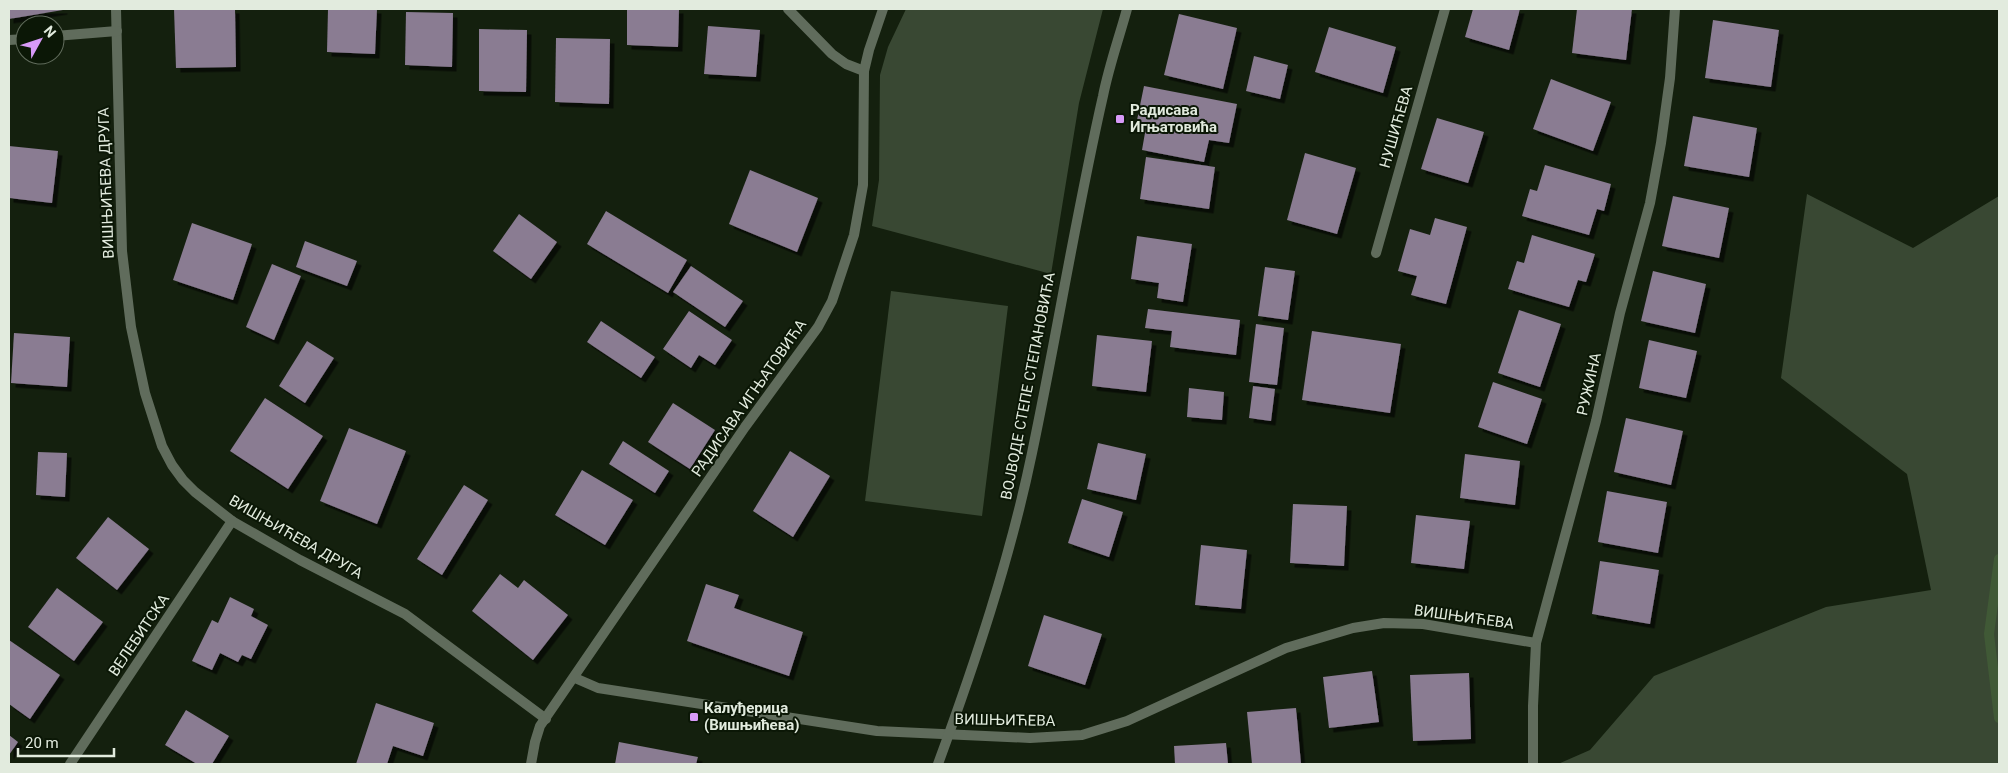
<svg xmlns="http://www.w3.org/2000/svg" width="2008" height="773" font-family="Roboto,sans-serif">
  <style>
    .green { fill: #394833 }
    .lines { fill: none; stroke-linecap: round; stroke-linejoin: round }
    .stream { stroke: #405936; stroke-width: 10 }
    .building { fill: #8a7b92; filter: url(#shadow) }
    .minor { stroke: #606c5c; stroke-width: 10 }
    .tertiary { stroke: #606c5c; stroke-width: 10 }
    .poi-dot { fill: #d89af8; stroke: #0b1706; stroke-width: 2 }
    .labels { text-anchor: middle; stroke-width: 4; stroke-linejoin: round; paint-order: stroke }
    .poi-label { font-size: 15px; font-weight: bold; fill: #e2ebde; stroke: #0b1706; text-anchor: start }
    .street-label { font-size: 15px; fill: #e2ebde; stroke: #0b1706 }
  </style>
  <defs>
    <filter id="shadow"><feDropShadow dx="4.5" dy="4.5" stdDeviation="0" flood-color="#0009"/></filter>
  </defs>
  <rect width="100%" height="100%" fill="#14200e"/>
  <g class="green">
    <polygon points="906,9 1103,9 1079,103 1051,274 872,226 879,180 880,75 888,47"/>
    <polygon points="1807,194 1913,248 1999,196 1999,764 1558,764 1590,750 1654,676 1826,607 1931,590 1907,474 1781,378"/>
    <polygon points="891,291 1008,306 982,516 865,501"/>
  </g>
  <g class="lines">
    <polyline class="stream" points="1999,559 1989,634 1999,718"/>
  </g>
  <g class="building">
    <polygon points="9,9 63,9 63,10 9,19"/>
    <polygon points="174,9 235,9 236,67 176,68"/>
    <polygon points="328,9 377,9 375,54 327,52"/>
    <polygon points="627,9 679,9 678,47 627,45"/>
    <polygon points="1473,9 1520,9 1509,50 1465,37"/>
    <polygon points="1577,9 1632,9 1626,60 1572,53"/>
    <polygon points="406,12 453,13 452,67 405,65"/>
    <polygon points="1179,14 1237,28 1223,89 1164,75"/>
    <polygon points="1713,20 1779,30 1771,87 1705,78"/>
    <polygon points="708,26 760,30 756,77 704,74"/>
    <polygon points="1329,27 1396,47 1383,93 1315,72"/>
    <polygon points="479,29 527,30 526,92 479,91"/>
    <polygon points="556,38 610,39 609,104 555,102"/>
    <polygon points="1254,56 1288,65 1280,99 1246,91"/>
    <polygon points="1551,79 1611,102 1593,151 1533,129"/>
    <polygon points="1144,86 1237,104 1229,143 1209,140 1204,162 1142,150 1146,127 1136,125"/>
    <polygon points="1693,116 1757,128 1749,177 1684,166"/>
    <polygon points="1437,118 1484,132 1468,183 1421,169"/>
    <polygon points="9,146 58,151 52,203 9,198"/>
    <polygon points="1305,153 1356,168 1337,234 1287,220"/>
    <polygon points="1146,157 1215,167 1209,209 1140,199"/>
    <polygon points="1545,165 1611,184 1604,211 1597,209 1589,235 1522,216 1530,189 1537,191"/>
    <polygon points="750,170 818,198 797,252 729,224"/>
    <polygon points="1673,196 1729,208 1719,258 1662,246"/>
    <polygon points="606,211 687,260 668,293 587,244"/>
    <polygon points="519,214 557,242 531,279 493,251"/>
    <polygon points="1435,218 1467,227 1446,304 1411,295 1417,276 1398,271 1410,229 1430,235"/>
    <polygon points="192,223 252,244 233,300 173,280"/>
    <polygon points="1532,235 1595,254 1586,282 1578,280 1569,307 1508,289 1517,261 1524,263"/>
    <polygon points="1137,236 1192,244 1183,302 1157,298 1159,283 1131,279"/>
    <polygon points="305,241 357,261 347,286 296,267"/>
    <polygon points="272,264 301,276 274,340 246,327"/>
    <polygon points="691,266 743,301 725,327 673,292"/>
    <polygon points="1265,267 1295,271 1288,320 1258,316"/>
    <polygon points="1653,271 1706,284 1695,333 1641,321"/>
    <polygon points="1148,309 1240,320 1236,355 1170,347 1172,331 1145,328"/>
    <polygon points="1519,310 1561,324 1540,387 1498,373"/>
    <polygon points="689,311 732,340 715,365 699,355 691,368 663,349"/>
    <polygon points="601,321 655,357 641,378 587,342"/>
    <polygon points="1256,324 1284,328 1277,385 1249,382"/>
    <polygon points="1312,331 1401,344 1390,413 1302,400"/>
    <polygon points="14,333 70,337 67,387 11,383"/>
    <polygon points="1097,335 1152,341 1146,392 1092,386"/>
    <polygon points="1649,340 1697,351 1686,398 1639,388"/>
    <polygon points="307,341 334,358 305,403 279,386"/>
    <polygon points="1493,382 1542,399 1527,444 1478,427"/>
    <polygon points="1253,386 1275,389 1271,421 1249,418"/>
    <polygon points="1189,388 1224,392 1222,420 1187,417"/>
    <polygon points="265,398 323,436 288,489 230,451"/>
    <polygon points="673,403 715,430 690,469 648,442"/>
    <polygon points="1626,418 1683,431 1671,485 1614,472"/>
    <polygon points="349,428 406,451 377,524 320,501"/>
    <polygon points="623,441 669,471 655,493 609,464"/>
    <polygon points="1098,443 1146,454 1136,500 1087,489"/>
    <polygon points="790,451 830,476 793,537 753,511"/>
    <polygon points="38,452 67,453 65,497 36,495"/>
    <polygon points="1465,454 1520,461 1515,505 1460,498"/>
    <polygon points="582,470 633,500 605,545 555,515"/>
    <polygon points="464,485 488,500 442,575 417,559"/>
    <polygon points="1607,491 1667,502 1658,553 1598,542"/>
    <polygon points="1082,499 1123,512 1109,557 1068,543"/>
    <polygon points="1293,504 1347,506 1344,566 1290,563"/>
    <polygon points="1416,515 1470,521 1464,569 1411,563"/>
    <polygon points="108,517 149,549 117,590 76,558"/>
    <polygon points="1201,545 1247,550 1241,609 1195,605"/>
    <polygon points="1600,561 1659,570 1650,624 1592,614"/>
    <polygon points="500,574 518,588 524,580 568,615 533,660 472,611"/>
    <polygon points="706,584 739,595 734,608 803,632 789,676 687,641"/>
    <polygon points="57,588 103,622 74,661 28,627"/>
    <polygon points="230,597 254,609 251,616 268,625 251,659 242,655 238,662 220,653 212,670 192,661 212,620 218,623"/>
    <polygon points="1044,615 1102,634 1085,685 1028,666"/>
    <polygon points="9,640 60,675 30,719 9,704"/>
    <polygon points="1372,671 1379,722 1329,728 1323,677"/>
    <polygon points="1469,673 1471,739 1413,741 1410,675"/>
    <polygon points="376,703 434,723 423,756 393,746 387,764 356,764"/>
    <polygon points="1296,708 1301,764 1252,764 1247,712"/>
    <polygon points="186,710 229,736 212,764 197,764 165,745"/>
    <polygon points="9,735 18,742 9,755"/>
    <polygon points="619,742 698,757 696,764 615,764"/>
    <polygon points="1226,743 1228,764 1175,764 1174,746"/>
  </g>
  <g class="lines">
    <g class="minor">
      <polyline points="116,9 122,251 131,327 145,393 162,446 172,465 183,480 195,492 232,521 300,560 405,614 546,719"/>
      <polyline points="788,9 832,54 846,64 864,71"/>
      <polyline points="55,36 117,31"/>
      <polyline points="9,40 25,39"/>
      <polyline points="1376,253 1445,9"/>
      <polyline points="575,678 598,688 877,731 1030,738 1082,735 1127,721 1286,648 1353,628 1384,623 1423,624 1536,643"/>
      <polyline points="70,764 232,521"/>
      <polyline points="531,764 535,742 540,726 745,427 818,327 832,301 854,235 863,185 864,71 869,50 883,9"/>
      <polyline points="1533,764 1533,706 1536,643 1596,421 1620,313 1650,203 1661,143 1670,78 1675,9"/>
    </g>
    <path class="tertiary" d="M938 764C975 663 1010 559 1032 453 1057 334 1076 214 1103 96 1109 66 1119 38 1127 9"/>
  </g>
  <g class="poi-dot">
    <rect x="1115" y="114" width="10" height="10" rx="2.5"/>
    <rect x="689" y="712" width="10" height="10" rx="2.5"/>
  </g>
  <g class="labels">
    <g class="poi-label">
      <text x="1130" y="115">Радисава<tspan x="1130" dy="17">Игњатовића</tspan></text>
      <text x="704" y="713">Калуђерица<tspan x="704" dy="17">(Вишњићева)</tspan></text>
    </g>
    <g class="street-label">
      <text transform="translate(1396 127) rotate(-74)" y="5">НУШИЋЕВА</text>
      <text transform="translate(106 183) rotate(-92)" y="5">ВИШЊИЋЕВА ДРУГА</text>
      <text transform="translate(1589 384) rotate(-77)" y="5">РУЖИНА</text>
      <text transform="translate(1028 386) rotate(-79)" y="5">ВОЈВОДЕ СТЕПЕ СТЕПАНОВИЋА</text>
      <text transform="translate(749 398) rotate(-55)" y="5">РАДИСАВА ИГЊАТОВИЋА</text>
      <text transform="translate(296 537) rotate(30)" y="5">ВИШЊИЋЕВА ДРУГА</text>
      <text transform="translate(1464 617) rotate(8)" y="5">ВИШЊИЋЕВА</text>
      <text transform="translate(139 635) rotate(-56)" y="5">ВЕЛЕБИТСКА</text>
      <text transform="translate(1005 720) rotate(1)" y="5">ВИШЊИЋЕВА</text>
    </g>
  </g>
  <rect width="2008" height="773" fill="none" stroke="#e2ebde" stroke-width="20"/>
  <g transform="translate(40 40) rotate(50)"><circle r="24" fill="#0b1706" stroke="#616c5c"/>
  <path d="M0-4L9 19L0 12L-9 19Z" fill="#d89af8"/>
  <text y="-8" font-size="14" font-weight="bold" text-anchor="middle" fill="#e2ebde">N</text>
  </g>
  <path d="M18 748v8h96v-8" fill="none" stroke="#e2ebde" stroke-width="2.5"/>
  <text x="25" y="748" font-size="15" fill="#e2ebde" stroke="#0b1706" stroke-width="4" paint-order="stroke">20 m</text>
</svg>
